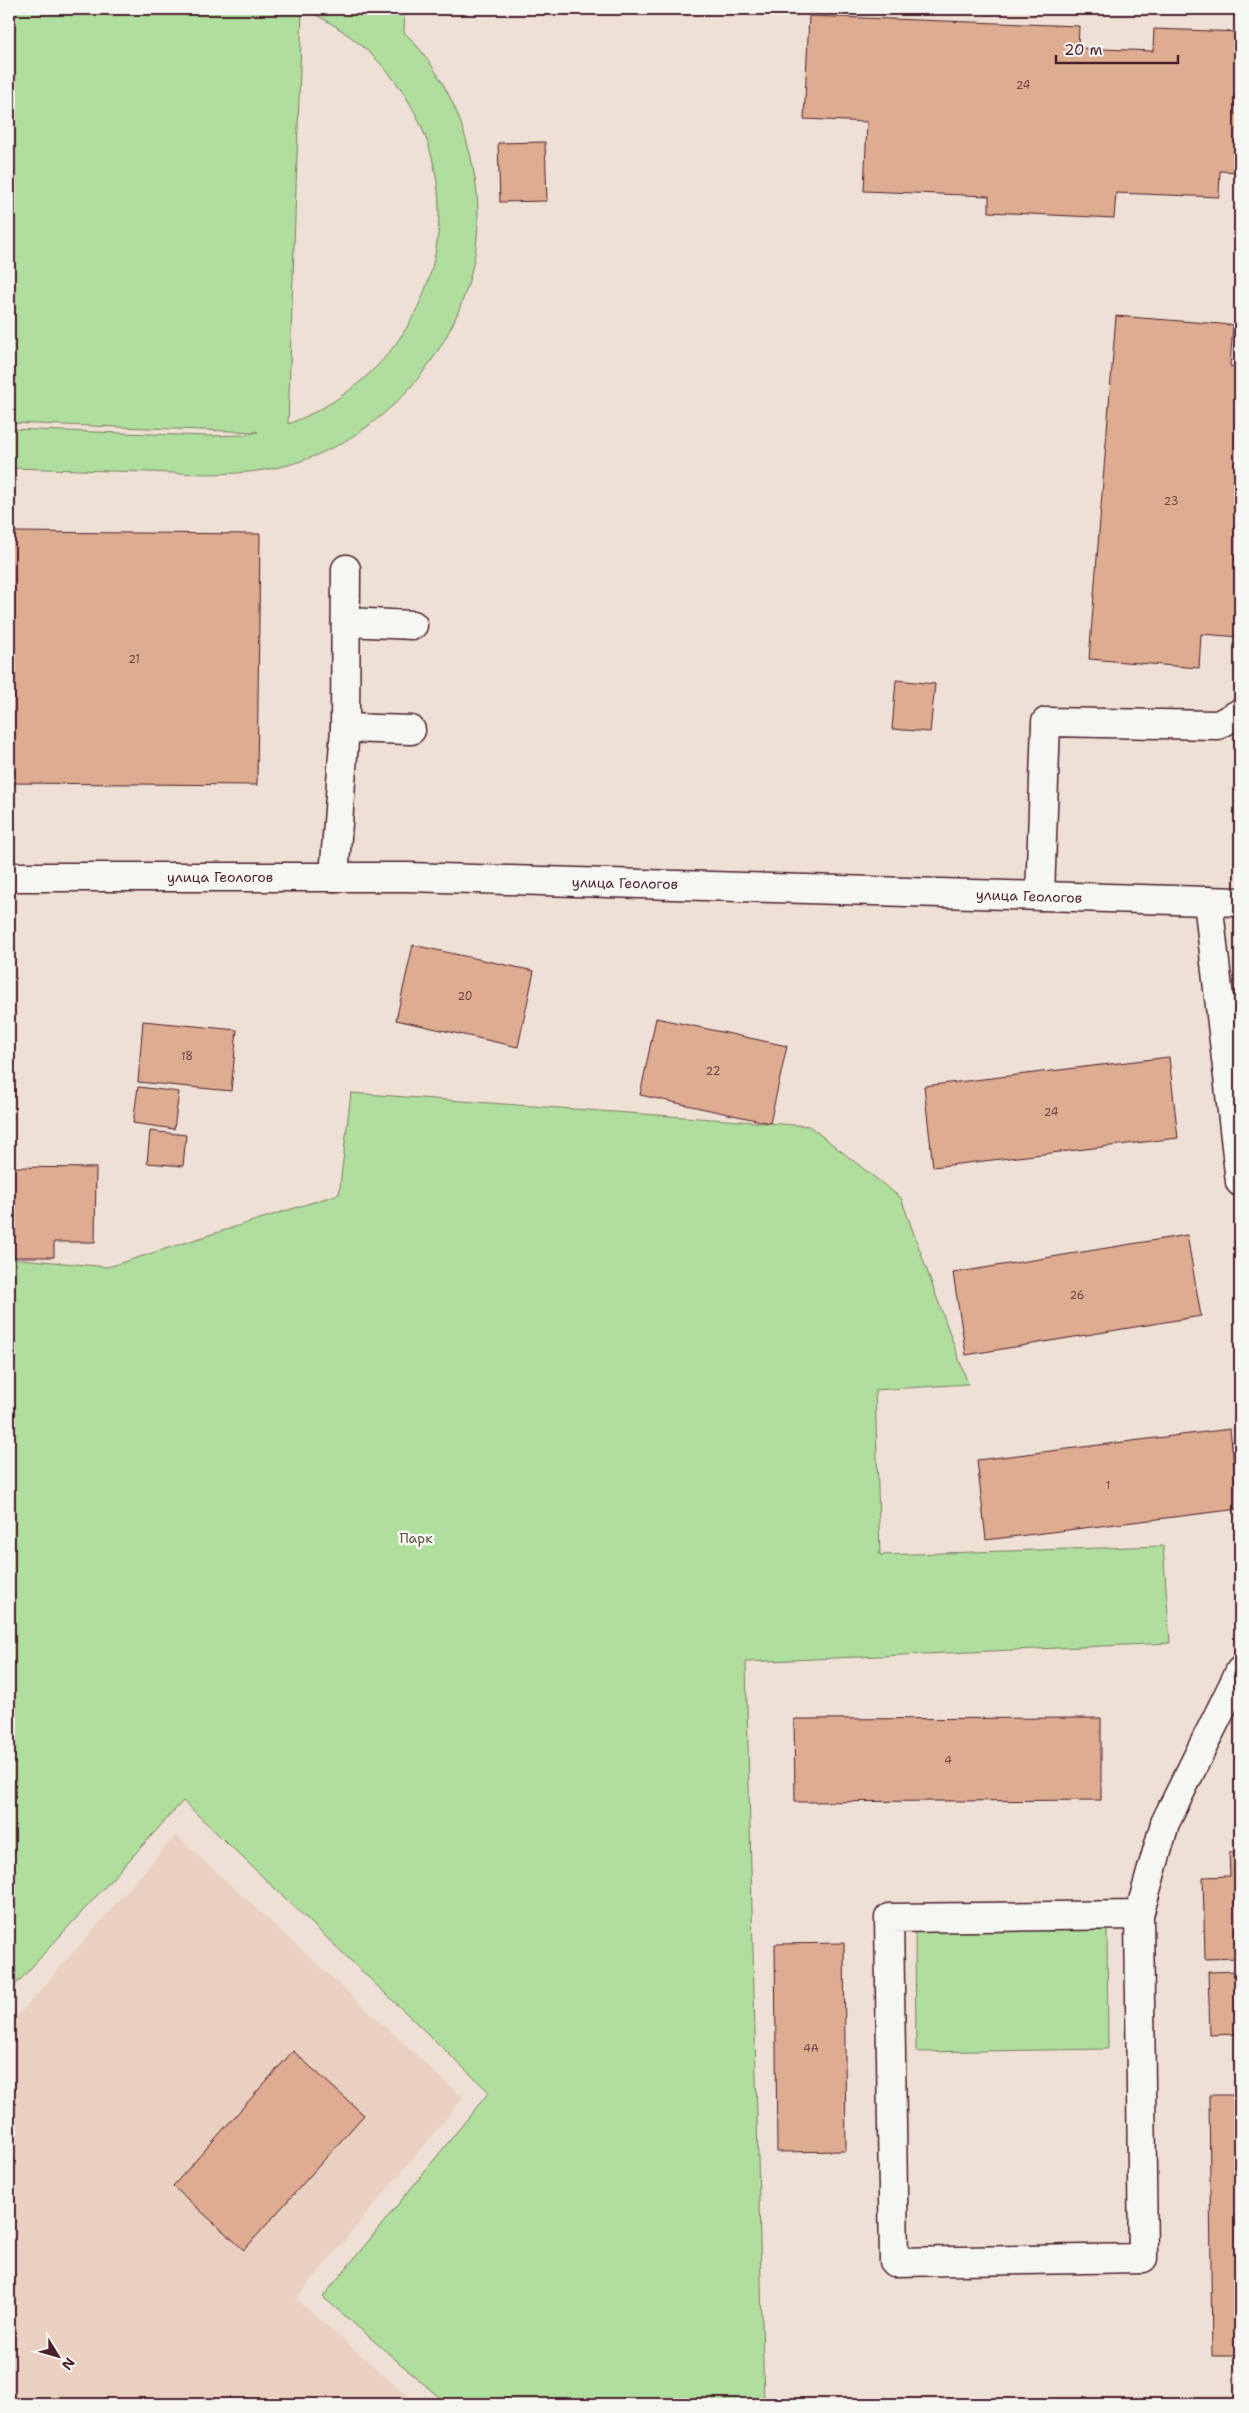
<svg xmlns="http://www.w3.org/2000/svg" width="1249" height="2413" font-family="'Shantell Sans',sans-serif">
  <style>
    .built { fill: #ead0c1 }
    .green { fill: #afde9e; stroke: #7c7e64 }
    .building { fill: #deac91; stroke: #4a1f2b }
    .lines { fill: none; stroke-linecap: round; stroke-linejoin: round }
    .minor-casing { stroke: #4a1f2b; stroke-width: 31 }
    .minor { stroke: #f6f6f2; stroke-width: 28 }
    .labels { text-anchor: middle; stroke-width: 5; stroke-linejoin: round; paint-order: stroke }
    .number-label { font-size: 11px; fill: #6f4244 }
    .street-label { font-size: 14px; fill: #4a1f2b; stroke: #f6f6f2 }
    .park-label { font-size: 14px; fill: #634f48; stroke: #f6f6f2 }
  </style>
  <rect width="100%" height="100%" fill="#efe0d5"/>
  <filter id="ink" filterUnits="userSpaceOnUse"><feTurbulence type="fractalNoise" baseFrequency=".02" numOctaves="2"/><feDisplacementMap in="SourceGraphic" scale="10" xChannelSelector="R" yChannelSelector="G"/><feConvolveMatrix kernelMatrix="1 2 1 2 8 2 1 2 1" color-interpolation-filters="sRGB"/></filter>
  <g filter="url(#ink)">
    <polygon class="built" points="176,1835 463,2098 296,2299 417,2404 9,2404 9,2026"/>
    <g class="green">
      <path d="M9 9 302 10 288 424C481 350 492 96 304 9H405L404 32C428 55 447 87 459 118 471 151 479 186 478 222 475 332 394 436 288 465 242 477 195 474 149 472 102 471 55 469 9 468V429L207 436 244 435 258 432 9 423Z"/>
      <polygon points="351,1093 809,1126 901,1198 968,1384 875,1390 880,1555 1163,1546 1170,1643 746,1662 764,2404 447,2404 323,2297 489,2092 183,1801 9,1992 9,1258 108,1267 339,1194"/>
      <polygon points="1107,1929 1108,2049 916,2052 915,1932"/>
    </g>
    <g class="building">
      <polygon points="809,16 1079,26 1078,48 1153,51 1154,29 1240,32 1240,172 1220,171 1219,197 1116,193 1114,218 989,212 989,196 864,191 867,122 804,119"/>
      <polygon points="545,142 547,201 500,202 498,143"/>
      <polygon points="1116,316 1233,325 1230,366 1240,367 1240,637 1201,634 1199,668 1089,659"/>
      <polygon points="9,532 260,534 257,785 9,783"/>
      <polygon points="896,680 935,684 930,732 892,729"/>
      <polygon points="413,945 534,971 518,1047 396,1020"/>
      <polygon points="656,1018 787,1046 770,1123 640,1095"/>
      <polygon points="143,1021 237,1030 231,1091 138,1082"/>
      <polygon points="1169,1057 1178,1138 933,1167 924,1086"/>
      <polygon points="138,1087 179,1092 174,1129 133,1123"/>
      <polygon points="150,1131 186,1135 183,1166 147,1163"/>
      <polygon points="9,1167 96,1168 95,1242 54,1242 54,1257 9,1257"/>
      <polygon points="1187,1235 1201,1316 966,1355 953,1273"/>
      <polygon points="1230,1429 1239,1509 986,1540 977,1460"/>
      <polygon points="1101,1718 1101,1800 795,1802 794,1719"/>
      <polygon points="1229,1852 1240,1852 1240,1958 1205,1959 1203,1877 1230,1876"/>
      <polygon points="844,1943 846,2151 777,2152 775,1944"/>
      <polygon points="1240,1971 1240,2034 1210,2035 1208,1972"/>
      <polygon points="293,2051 364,2115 244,2250 173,2186"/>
      <polygon points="1209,2095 1240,2095 1240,2356 1212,2356"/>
    </g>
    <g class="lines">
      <g class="minor-casing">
        <g id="minor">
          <polyline points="346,622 413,625"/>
          <polyline points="345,728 411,730"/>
          <polyline points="9,877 408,877 1240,902"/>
          <polyline points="334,877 345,728 346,569"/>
          <polyline points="1040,896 1046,722 1218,725 1240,713"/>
          <polyline points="1208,901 1240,1182"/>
          <polyline points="1139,1915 889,1918 894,2262 1143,2258 1139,1915 1165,1823 1240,1671"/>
        </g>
      </g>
      <use href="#minor" class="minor"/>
    </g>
  </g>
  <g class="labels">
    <g class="number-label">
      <text x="1023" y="89">24</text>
      <text x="1171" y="505">23</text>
      <text x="134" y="663">21</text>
      <text x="465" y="1000">20</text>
      <text x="187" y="1060">18</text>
      <text x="713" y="1075">22</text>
      <text x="1051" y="1116">24</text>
      <text x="1077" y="1299">26</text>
      <text x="1108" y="1489">1</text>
      <text x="948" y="1764">4</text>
      <text x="811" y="2052">4А</text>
    </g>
    <g class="street-label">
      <text x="220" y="882">улица Геологов</text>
      <text transform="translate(625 883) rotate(1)" y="5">улица Геологов</text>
      <text transform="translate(1029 896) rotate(2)" y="5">улица Геологов</text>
    </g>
    <g class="park-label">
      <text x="416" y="1543">Парк</text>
    </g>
  </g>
  <rect width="1249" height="2413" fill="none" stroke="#f6f6f2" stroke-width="30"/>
  <rect x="15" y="15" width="1219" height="2383" fill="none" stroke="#4a1f2b" stroke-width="2" filter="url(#ink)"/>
  <g transform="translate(58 2356) rotate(127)" stroke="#f6f6f2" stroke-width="4" paint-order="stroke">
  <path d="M0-4L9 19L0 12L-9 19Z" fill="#4a1f2b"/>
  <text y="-8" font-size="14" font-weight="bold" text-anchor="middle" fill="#4a1f2b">N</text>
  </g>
  <path d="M1056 55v8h122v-8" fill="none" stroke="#4a1f2b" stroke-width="2.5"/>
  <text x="1064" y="55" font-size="15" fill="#4a1f2b" stroke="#f6f6f2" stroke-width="4" paint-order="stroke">20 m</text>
</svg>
